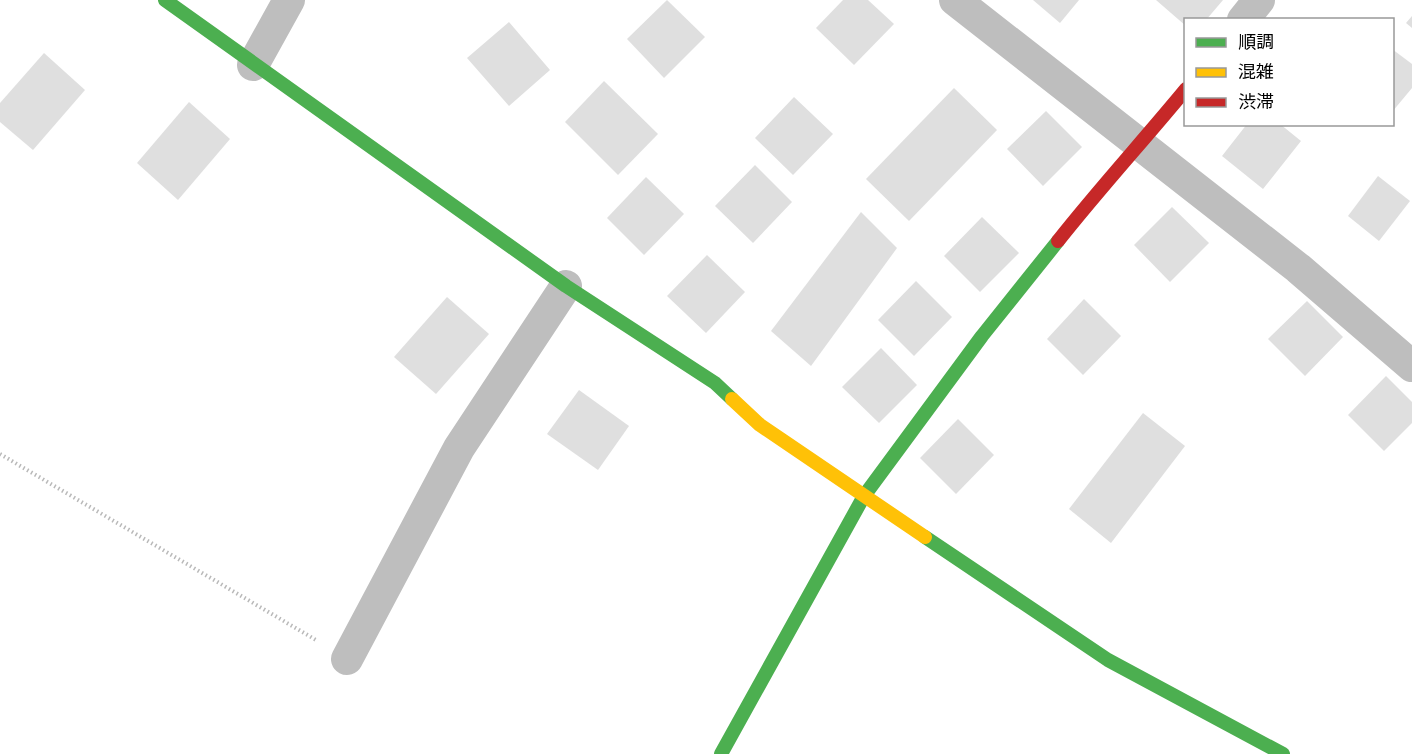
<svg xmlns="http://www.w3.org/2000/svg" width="1412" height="754" font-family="'DM Sans','Noto Sans JP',sans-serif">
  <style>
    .building { fill: #dfdfdf }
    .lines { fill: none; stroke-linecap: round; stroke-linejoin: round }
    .path { stroke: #b9b9b9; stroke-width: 4; stroke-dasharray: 1.5 3; stroke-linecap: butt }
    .street { stroke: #bebebe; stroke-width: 32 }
    .fast { stroke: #4caf50; stroke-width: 14 }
    .slow { stroke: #ffc107; stroke-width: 14 }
    .jam { stroke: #c62828; stroke-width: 14 }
  </style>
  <rect width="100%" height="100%" fill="#fff"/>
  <g class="building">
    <polygon points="667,0 705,37 664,78 627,39"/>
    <polygon points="843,0 868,0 894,24 854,65 816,28"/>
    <polygon points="1033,0 1079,0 1060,23"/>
    <polygon points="1156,0 1223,0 1206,20 1186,20 1186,26"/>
    <polygon points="1412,16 1412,28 1406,23"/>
    <polygon points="509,22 550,70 509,106 467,58"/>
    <polygon points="1392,49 1412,64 1412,88 1392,112"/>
    <polygon points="44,53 85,90 33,150 0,122 0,103"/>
    <polygon points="604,81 658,134 618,175 565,122"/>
    <polygon points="954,88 997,130 909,221 866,179"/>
    <polygon points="794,97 833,134 793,175 755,138"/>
    <polygon points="189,102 230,139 178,200 137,163"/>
    <polygon points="1046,111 1082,147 1043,186 1007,149"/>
    <polygon points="1247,124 1280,124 1301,141 1263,189 1222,156"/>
    <polygon points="755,165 792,202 753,243 715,206"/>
    <polygon points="1378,176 1410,201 1379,241 1348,216"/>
    <polygon points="646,177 684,214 644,255 607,218"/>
    <polygon points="1172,207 1209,243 1170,282 1134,245"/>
    <polygon points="861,212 897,248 811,366 771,331"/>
    <polygon points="982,217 1019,253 980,292 944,256"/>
    <polygon points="707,255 745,292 706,333 667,296"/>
    <polygon points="916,281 952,317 914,356 878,320"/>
    <polygon points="447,297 489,334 436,394 394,357"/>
    <polygon points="1084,299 1121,336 1083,375 1047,339"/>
    <polygon points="1307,301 1343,337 1305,376 1268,339"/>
    <polygon points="881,348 917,385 879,423 842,387"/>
    <polygon points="1386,376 1412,402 1412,423 1384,451 1348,415"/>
    <polygon points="579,390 629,426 598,470 547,434"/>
    <polygon points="1143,413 1185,446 1111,543 1069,509"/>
    <polygon points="958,419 994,455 956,494 920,458"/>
  </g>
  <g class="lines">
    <polyline class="path" points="0,454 316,640"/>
    <g class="street">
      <polyline points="955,0 1298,268 1412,366"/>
      <polyline points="1243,20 1259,0"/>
      <polyline points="253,65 289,0"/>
      <polyline points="347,659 459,448 566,286"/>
    </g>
    <g class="fast">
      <polyline points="165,0 566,286 715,383 732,399"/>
      <polyline points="925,537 1108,660 1283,754"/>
      <polyline points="721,754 864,496 982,336 1058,241"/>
    </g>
    <polyline class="slow" points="732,399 760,425 925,537"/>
    <path class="jam" d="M1058 241C1099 189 1144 140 1186 89"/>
  </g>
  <rect x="1184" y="18" width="210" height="108" fill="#ffffff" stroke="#999999" stroke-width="1.5"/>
  <rect x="1196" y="38" width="30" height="9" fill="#4caf50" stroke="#999999" stroke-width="1.5"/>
  <text x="1238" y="48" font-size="18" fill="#000000">順調</text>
  <rect x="1196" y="68" width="30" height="9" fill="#ffc107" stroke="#999999" stroke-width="1.5"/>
  <text x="1238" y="78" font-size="18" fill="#000000">混雑</text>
  <rect x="1196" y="98" width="30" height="9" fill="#c62828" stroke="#999999" stroke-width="1.5"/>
  <text x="1238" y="108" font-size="18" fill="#000000">渋滞</text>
</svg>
